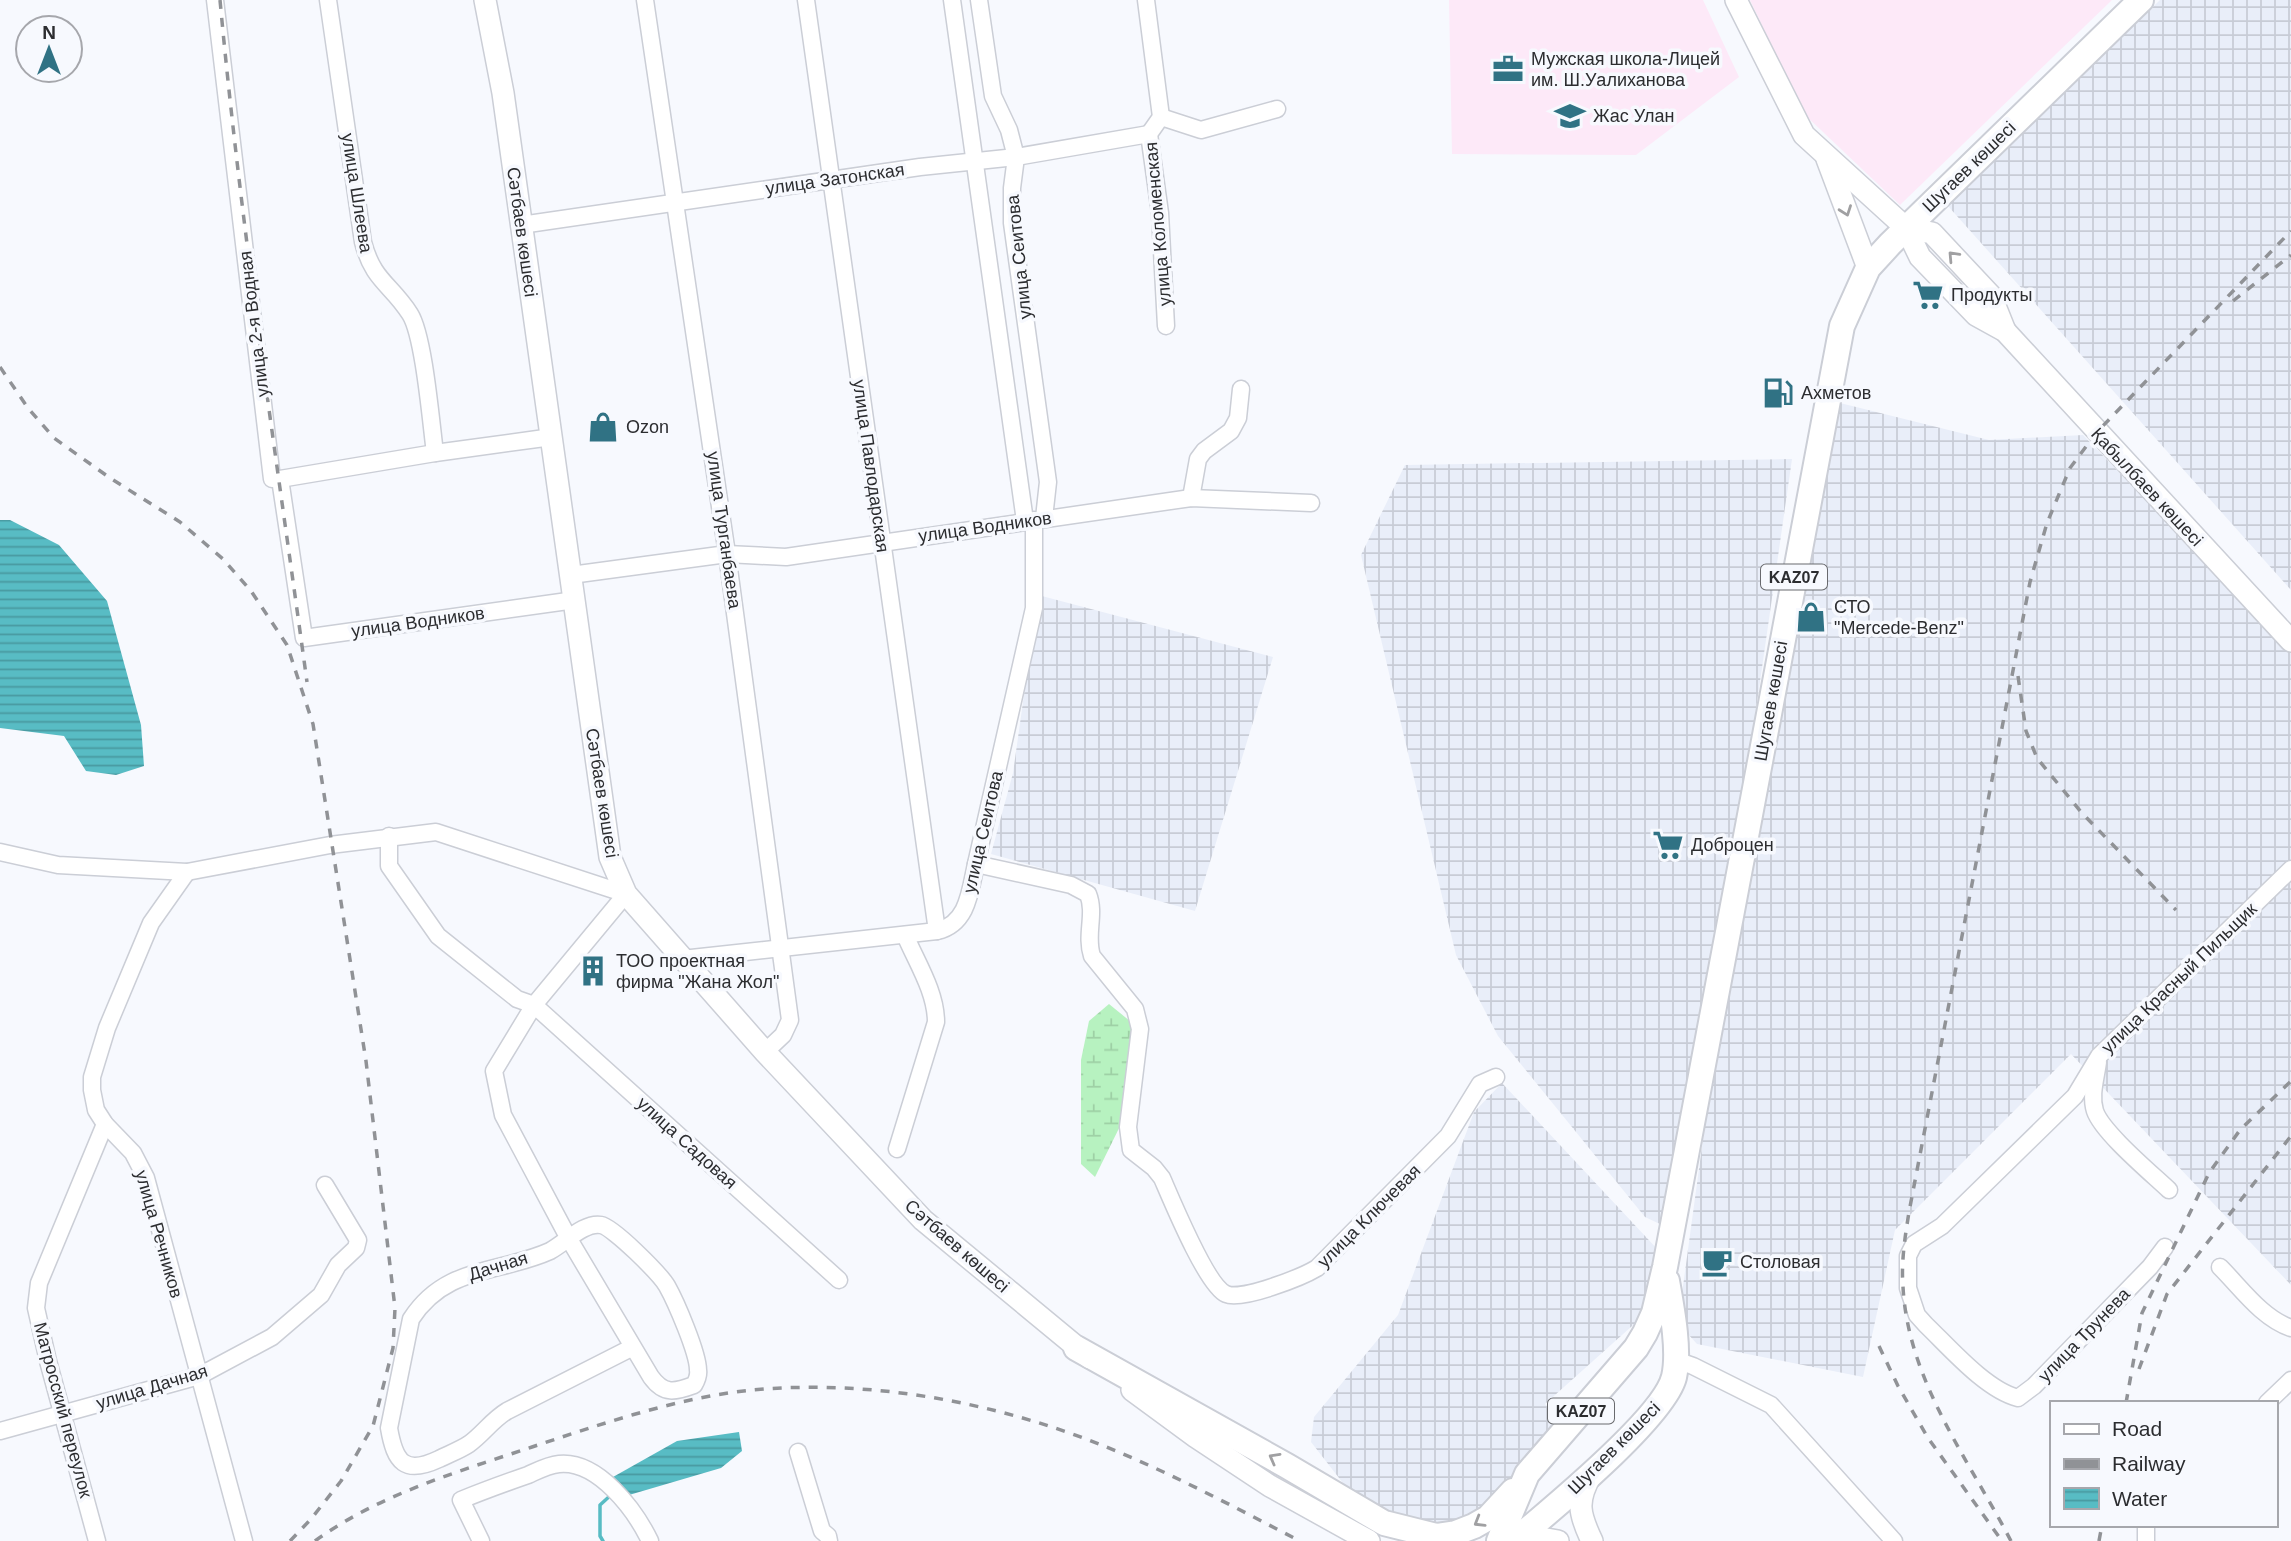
<svg xmlns="http://www.w3.org/2000/svg" width="2291" height="1541" font-family="Helvetica,sans-serif">
  <style>
    .industrial { fill: url(#industrial-grid) }
    .education { fill: #fde9f8 }
    .wetland { fill: url(#wetland-marsh) }
    .water { fill: url(#water-rules) }
    .lines { fill: none; stroke-linecap: round; stroke-linejoin: round }
    .stream { stroke: #58bcc4; stroke-width: 3.5 }
    .minor-casing { stroke: #cbced6; stroke-width: 19 }
    .major-casing { stroke: #cbced6; stroke-width: 24 }
    .highway-casing { stroke: #cbced6; stroke-width: 28 }
    .minor { stroke: #fff; stroke-width: 16 }
    .major { stroke: #fff; stroke-width: 21 }
    .highway { stroke: #fff; stroke-width: 24 }
    .rail { stroke: #909296; stroke-width: 3.5; stroke-dasharray: 9 9; stroke-linecap: butt }
    .oneway { stroke: #a0a0a2 }
    .labels { text-anchor: middle; stroke-width: 7; stroke-linejoin: round; paint-order: stroke }
    .shield { fill: #f7f9fe; stroke: #696a6e; stroke-width: 2 }
    .shield-label { font-size: 16px; font-weight: bold; fill: #2c2d30 }
    .poi-label { font-size: 18px; fill: #2c2d30; stroke: #f7f9fe; text-anchor: start }
    .street-label { font-size: 18px; fill: #2c2d30; stroke: #f7f9fe }
  </style>
  <defs>
    <pattern id="industrial-grid" width="8" height="8" patternUnits="userSpaceOnUse" patternTransform="scale(1.75)"><rect width="8" height="8" fill="#e9eef9"/><path d="M0 4h8M4 0v8" fill="none" stroke="#c8ccd6"/></pattern>
    <pattern id="wetland-marsh" width="20" height="14" patternUnits="userSpaceOnUse" patternTransform="scale(1.75)"><rect width="20" height="14" fill="#b7f2c0"/><path d="M1 5h8M5 5V1M11 12h8M15 12V8" fill="none" stroke="#9ed0a5"/></pattern>
    <pattern id="water-rules" width="6" height="5" patternUnits="userSpaceOnUse" patternTransform="scale(1.75)"><rect width="6" height="5" fill="#58bcc4"/><path d="M0 2.5h6" fill="none" stroke="#4999a0"/></pattern>
  </defs>
  <rect width="100%" height="100%" fill="#f7f9fe"/>
  <g class="industrial">
    <polygon points="2160,0 2291,0 2291,590 1948,206"/>
    <polygon points="1836,402 1989,440 2083,435 2291,650 2291,1285 2071,1054 1895,1230 1863,1377 1697,1344 1678,1323 1707,1110"/>
    <polygon points="1792,459 1749,758 1662,1225 1645,1217 1498,1036 1456,955 1361,555 1405,465"/>
    <polygon points="1038,595 1273,657 1195,911 991,854 1013,773"/>
    <polygon points="1502,1083 1660,1252 1641,1318 1545,1404 1560,1423 1478,1514 1435,1527 1386,1514 1346,1487 1311,1442 1314,1417 1398,1315 1474,1112"/>
  </g>
  <g class="education">
    <polygon points="1449,0 1703,0 1739,77 1636,155 1452,154"/>
    <polygon points="1750,0 2112,0 1900,205 1804,114"/>
  </g>
  <polygon class="wetland" points="1109,1004 1136,1026 1127,1112 1095,1177 1081,1164 1081,1060 1089,1021"/>
  <g class="water">
    <polygon points="0,520 10,520 59,545 107,601 141,725 144,766 116,775 86,771 64,736 0,728"/>
    <polygon points="739,1432 742,1451 721,1468 629,1495 613,1477 677,1441"/>
  </g>
  <g class="lines">
    <polyline class="stream" points="603,1541 600,1536 600,1505 612,1494"/>
    <g class="minor-casing">
      <g id="minor">
        <polyline points="215,0 272,479 280,479 304,638 575,600"/>
        <path d="M328 0 363 242C373 281 391 284 410 314 424 336 431 423 435 453"/>
        <polyline points="645,0 727,554 790,1020 783,1035 765,1052"/>
        <polyline points="806,0 937,931"/>
        <polyline points="952,0 1025,521"/>
        <polyline points="979,0 993,96 1009,130 1016,157 1012,188 1012,223 1048,482 1044,518"/>
        <polyline points="1146,0 1161,117 1149,134 1160,213 1166,326"/>
        <polyline points="1161,117 1201,130 1277,109"/>
        <polyline points="521,225 920,167 1016,157 1149,134"/>
        <polyline points="280,479 435,453 552,437"/>
        <polyline points="1191,498 1198,459 1204,451 1231,431 1238,418 1241,389"/>
        <polyline points="571,575 727,554 786,557 1191,498 1311,503"/>
        <polyline points="389,836 389,866 438,936 517,999 534,1005 839,1280"/>
        <path d="M0 852 58 865 187 872 330 845 436 832 626 894 534 1005 494 1071 503 1115 569 1239 651 1377C664 1395 675 1392 694 1385 697 1380 699 1376 698 1370 698 1353 676 1302 667 1286 660 1274 613 1227 601 1225 584 1222 565 1243 550 1251 499 1274 446 1265 411 1319L389 1428C395 1463 405 1475 439 1459 449 1454 460 1450 469 1444 483 1434 492 1420 507 1411L633 1347"/>
        <path d="M976 864 1071 885 1088 894C1096 914 1085 935 1092 956L1135 1009 1140 1029 1128 1127 1131 1150 1154 1168 1162 1178C1172 1201 1207 1286 1226 1294 1242 1301 1302 1277 1317 1268L1448 1136 1480 1084 1496 1077"/>
        <polyline points="187,872 151,923 107,1028 92,1077 92,1090 96,1110 105,1124 133,1153 146,1178 244,1541"/>
        <path d="M682 959 937 931C968 924 970 891 976 864L1034 608V520"/>
        <path d="M2098 1062C2096 1078 2090 1095 2095 1111 2102 1132 2151 1173 2169 1190"/>
        <path d="M897 1149 936 1022C936 992 917 963 905 935"/>
        <path d="M2165 1247 2150 1267 2034 1386 2018 1398C1986 1390 1950 1348 1926 1325L1917 1315 1908 1288V1256L1914 1244 1942 1226 2075 1096 2099 1056 2291 869"/>
        <path d="M2220 1267C2242 1289 2262 1318 2291 1328"/>
        <polyline points="1676,1360 1693,1366 1771,1405 1894,1541"/>
        <polyline points="2267,1403 2291,1380"/>
        <polyline points="0,1431 199,1376 272,1337 321,1295 338,1265 356,1248 358,1240 325,1185"/>
        <polyline points="798,1452 822,1531 828,1536 829,1541"/>
        <polyline points="97,1541 48,1361 36,1308 39,1283 105,1124"/>
        <path d="M481 1541 461 1500C483 1491 505 1483 528 1475 537 1471 548 1465 559 1464 598 1460 635 1510 650 1541"/>
        <polyline points="2146,1541 2146,1525"/>
      </g>
    </g>
    <g class="major-casing">
      <g id="major">
        <polyline points="485,0 503,93 610,857 626,894 765,1052 923,1220 1090,1358"/>
        <polyline points="1736,0 1804,135 1906,228 1920,257 1976,315 2005,331 2291,641"/>
        <polyline points="1827,159 1868,268"/>
        <polyline points="1906,228 1932,233 1991,296 2005,331"/>
        <polyline points="1132,1390 1196,1437 1270,1486 1369,1541"/>
        <path d="M1591 1475C1576 1501 1579 1514 1592 1541"/>
        <polyline points="1522,1541 1541,1538 1558,1541"/>
      </g>
    </g>
    <g class="highway-casing">
      <g id="highway">
        <polyline points="1076,1348 1287,1466 1384,1523 1436,1536 1456,1533 1474,1526 1488,1518 1513,1491"/>
        <polyline points="1499,1541 1527,1474 1636,1348 1645,1333 1654,1313 1665,1267 1842,326 1868,268 1890,244 2141,0"/>
        <path d="M1514 1541C1549 1512 1664 1417 1674 1377 1680 1351 1672 1309 1667 1281"/>
      </g>
    </g>
    <use href="#minor" class="minor"/>
    <use href="#major" class="major"/>
    <use href="#highway" class="highway"/>
    <g class="rail">
      <path d="M220 0C241 228 276 455 307 682"/>
      <polyline points="2233,301 2291,255"/>
      <polyline points="0,367 28,408 54,438 110,478 180,522 223,559 251,591 287,645 313,724 366,1061 395,1308 393,1348 373,1426 341,1481 311,1519 290,1541"/>
      <polyline points="2018,676 2026,731 2037,758 2081,812 2176,910"/>
      <polyline points="1879,1346 1898,1386 1928,1438 2002,1541"/>
      <polyline points="2139,1369 2167,1294 2291,1136"/>
      <polyline points="2126,1403 2142,1313 2209,1173 2240,1130 2291,1081"/>
      <path d="M315 1541C380 1494 457 1472 532 1447 601 1424 680 1397 752 1390 870 1379 995 1402 1104 1446 1171 1473 1236 1508 1300 1541"/>
      <path d="M2011 1541C1969 1460 1908 1381 1903 1287 1901 1262 1905 1237 1909 1212L2030 582 2047 523 2070 468 2097 432 2291 231"/>
      <polyline points="2099,1541 2102,1525"/>
    </g>
  </g>
  <defs><path id="oneway-chevron" d="M-2-3.5L2.5 0L-2 3.5" fill="none" stroke-width="1.6" stroke-linecap="round" stroke-linejoin="round" transform="scale(1.75)"/></defs>
  <g class="oneway">
    <use href="#oneway-chevron" transform="translate(1846 211) rotate(70)"/>
    <use href="#oneway-chevron" transform="translate(1953 256) rotate(-133)"/>
    <use href="#oneway-chevron" transform="translate(1274 1458) rotate(-151)"/>
    <use href="#oneway-chevron" transform="translate(1479 1522) rotate(149)"/>
  </g>
  <defs>
    <g id="office-bare" transform="scale(2.415)"><path d="M-6-3h4V-5.5h4V-3h4V5H-6ZM-1-4.5V-3h2v-1.5ZM-6 0V1H6V0Z" fill="#307284" stroke="#f7f9fe" stroke-width="2.5" paint-order="stroke"/></g>
    <g id="school-bare" transform="scale(2.415)"><path d="M0-5L7-2L0 1L-7-2ZM-4 1L0 2.5L4 1V4Q0 6-4 4Z" fill="#307284" stroke="#f7f9fe" stroke-width="2.5" paint-order="stroke"/></g>
    <g id="supermarket-bare" transform="scale(2.415)"><path d="M-6-5.5h2.5l.6 2H6L4.5 2H-2.5L-4.4-4H-6ZM-1.5 3.2a1.3 1.3 0 1 0 .1 0ZM3 3.2a1.3 1.3 0 1 0 .1 0Z" fill="#307284" stroke="#f7f9fe" stroke-width="2.5" paint-order="stroke"/></g>
    <g id="fuel-bare" transform="scale(2.415)"><path d="M-5.5-6h7V0h2V4h1.3V-2.5L3-4.5l.8-.8L6-3V5H2.5V1h-1V6h-7ZM-4.2-4.7v3.2H.2V-4.7Z" fill="#307284" stroke="#f7f9fe" stroke-width="2.5" paint-order="stroke"/></g>
    <g id="shop-bare" transform="scale(2.415)"><path d="M-5-2.5h2.3a2.7 3.5 0 0 1 5.4 0H5L5.5 6h-11ZM-1.5-2.5h3a1.5 2.3 0 0 0-3 0Z" fill="#307284" stroke="#f7f9fe" stroke-width="2.5" paint-order="stroke"/></g>
    <g id="building-bare" transform="scale(2.415)"><path d="M-4-6H4V6H1V3H-1V6H-4ZM-2.5-4.3h1.7v1.8h-1.7ZM.8-4.3h1.7v1.8H.8ZM-2.5-1h1.7V.8h-1.7ZM.8-1h1.7V.8H.8Z" fill="#307284" stroke="#f7f9fe" stroke-width="2.5" paint-order="stroke"/></g>
    <g id="cafe-bare" transform="scale(2.415)"><path d="M-5.5-4.5H6V0H3Q3 3.5 0 3.5H-2.5Q-5.5 3.5-5.5 0ZM3-3.2v2h1.7v-2ZM-6 4.5H4V6H-6Z" fill="#307284" stroke="#f7f9fe" stroke-width="2.5" paint-order="stroke"/></g>
  </defs>
  <g fill-rule="evenodd">
    <use href="#office-bare" x="1508" y="69"/>
    <use href="#school-bare" x="1570" y="116"/>
    <use href="#supermarket-bare" x="1928" y="295"/>
    <use href="#fuel-bare" x="1778" y="393"/>
    <use href="#shop-bare" x="603" y="427"/>
    <use href="#shop-bare" x="1811" y="617"/>
    <use href="#supermarket-bare" x="1668" y="845"/>
    <use href="#building-bare" x="593" y="971"/>
    <use href="#cafe-bare" x="1717" y="1262"/>
  </g>
  <g class="labels">
    <g class="shield">
      <rect x="1761" y="564.5" width="66" height="25" rx="5"/>
      <rect x="1548" y="1398.5" width="66" height="25" rx="5"/>
    </g>
    <g class="shield-label">
      <text x="1794" y="583">KAZ07</text>
      <text x="1581" y="1417">KAZ07</text>
    </g>
    <g class="poi-label">
      <text x="1531" y="65">Мужская школа-Лицей<tspan x="1531" dy="21">им. Ш.Уалиханова</tspan></text>
      <text x="1593" y="122">Жас Улан</text>
      <text x="1951" y="301">Продукты</text>
      <text x="1801" y="399">Ахметов</text>
      <text x="626" y="433">Ozon</text>
      <text x="1834" y="613">СТО<tspan x="1834" dy="21">"Mercede-Benz"</tspan></text>
      <text x="1691" y="851">Доброцен</text>
      <text x="616" y="967">ТОО проектная<tspan x="616" dy="21">фирма "Жана Жол"</tspan></text>
      <text x="1740" y="1268">Столовая</text>
    </g>
    <g class="street-label">
      <text transform="translate(1969 167) rotate(-44)" y="6">Шугаев көшесі</text>
      <text transform="translate(835 179) rotate(-8)" y="6">улица Затонская</text>
      <text transform="translate(357 193) rotate(81)" y="6">улица Шлеева</text>
      <text transform="translate(1158 224) rotate(-95)" y="6">улица Коломенская</text>
      <text transform="translate(522 232) rotate(82)" y="6">Сәтбаев көшесі</text>
      <text transform="translate(1019 257) rotate(-96)" y="6">улица Сеитова</text>
      <text transform="translate(254 324) rotate(-97)" y="6">улица 2-я Водная</text>
      <text transform="translate(871 466) rotate(82)" y="6">улица Павлодарская</text>
      <text transform="translate(2147 487) rotate(47)" y="6">Қабылбаев көшесі</text>
      <text transform="translate(985 527) rotate(-8)" y="6">улица Водников</text>
      <text transform="translate(724 530) rotate(82)" y="6">улица Турганбаева</text>
      <text transform="translate(418 622) rotate(-8)" y="6">улица Водников</text>
      <text transform="translate(1771 701) rotate(-80)" y="6">Шугаев көшесі</text>
      <text transform="translate(602 793) rotate(81)" y="6">Сәтбаев көшесі</text>
      <text transform="translate(983 832) rotate(-77)" y="6">улица Сеитова</text>
      <text transform="translate(2179 978) rotate(-44)" y="6">улица Красный Пильщик</text>
      <text transform="translate(687 1143) rotate(42)" y="6">улица Садовая</text>
      <text transform="translate(1369 1216) rotate(-45)" y="6">улица Ключевая</text>
      <text transform="translate(159 1234) rotate(74)" y="6">улица Речников</text>
      <text transform="translate(957 1246) rotate(41)" y="6">Сәтбаев көшесі</text>
      <text transform="translate(498 1266) rotate(-17)" y="6">Дачная</text>
      <text transform="translate(2084 1335) rotate(-46)" y="6">улица Трунева</text>
      <text transform="translate(152 1387) rotate(-17)" y="6">улица Дачная</text>
      <text transform="translate(63 1410) rotate(75)" y="6">Матросский переулок</text>
      <text transform="translate(1614 1448) rotate(-45)" y="6">Шугаев көшесі</text>
    </g>
  </g>
  <rect x="2050" y="1401" width="228" height="126" fill="#f7f9fe" stroke="#a6a7ac" stroke-width="2"/>
  <rect x="2064" y="1424" width="35" height="10" fill="#ffffff" stroke="#a6a7ac" stroke-width="2"/>
  <text x="2112" y="1436" font-size="21" fill="#2c2d30">Road</text>
  <rect x="2064" y="1459" width="35" height="10" fill="#909296" stroke="#a6a7ac" stroke-width="2"/>
  <text x="2112" y="1471" font-size="21" fill="#2c2d30">Railway</text>
  <rect x="2064" y="1488" width="35" height="21" fill="url(#water-rules)" stroke="#a6a7ac" stroke-width="2"/>
  <text x="2112" y="1506" font-size="21" fill="#2c2d30">Water</text>
  <g transform="translate(49 49)"><circle r="33" fill="#f7f9fe" stroke="#a6a7ac" stroke-width="2"/>
  <path d="M0-5L12 26L0 18L-12 26Z" fill="#307284"/>
  <text y="-10" font-size="19" font-weight="bold" text-anchor="middle" fill="#2c2d30">N</text>
  </g>
</svg>
